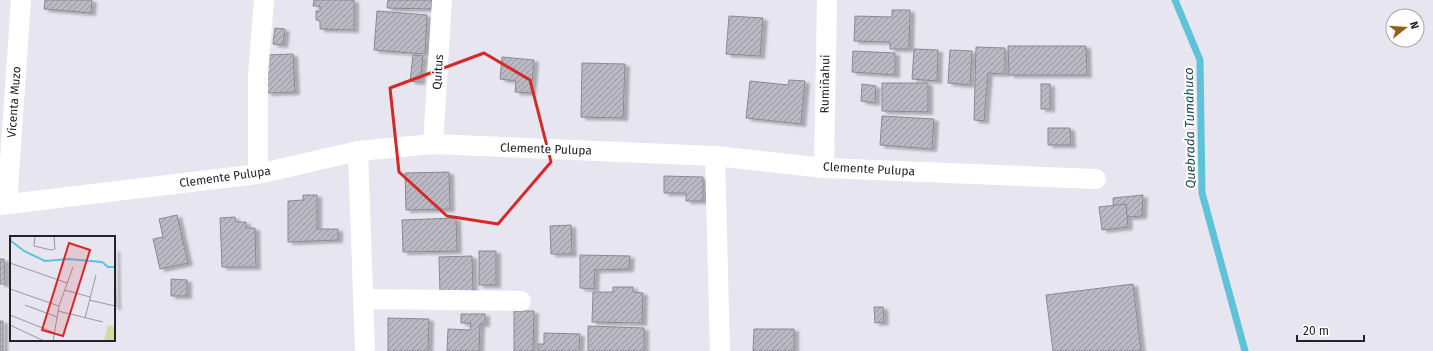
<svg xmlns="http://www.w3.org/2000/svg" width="1433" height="351" font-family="'Fira Sans',sans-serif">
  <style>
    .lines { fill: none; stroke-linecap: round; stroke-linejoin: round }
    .stream { stroke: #5ec2d8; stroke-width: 7 }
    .building { fill: url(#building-hatch); stroke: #8a8993; filter: url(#shadow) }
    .minor { stroke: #fff; stroke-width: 20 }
    .marked { fill: none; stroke: #d62828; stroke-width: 3; stroke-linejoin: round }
    .labels { text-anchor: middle; stroke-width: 4; stroke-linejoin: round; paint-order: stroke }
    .street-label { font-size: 12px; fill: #232327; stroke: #fff }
    .water-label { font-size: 13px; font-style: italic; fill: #1d4a54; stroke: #fff }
    .inset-river { fill: none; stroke: #5ec2d8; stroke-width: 2 }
    .inset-road { fill: none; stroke: #9997a0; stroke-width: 1 }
    .view { fill: #d62828; fill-opacity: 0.15; stroke: #d62828; stroke-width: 2 }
    .inset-edge { fill: none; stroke: #232327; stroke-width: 2 }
  </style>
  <defs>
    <pattern id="building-hatch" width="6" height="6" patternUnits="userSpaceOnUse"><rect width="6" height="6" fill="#bab9c3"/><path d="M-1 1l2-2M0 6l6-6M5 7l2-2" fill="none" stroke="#97969e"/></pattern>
    <filter id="shadow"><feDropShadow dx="4.5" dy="2.5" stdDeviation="1" flood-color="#0004"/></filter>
  </defs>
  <rect width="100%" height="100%" fill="#e7e5f0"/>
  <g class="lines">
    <polyline class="stream" points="1175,0 1200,60 1202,193 1245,351"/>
  </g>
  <g class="building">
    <polygon points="45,0 92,0 91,13 44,9"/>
    <polygon points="314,0 354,0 354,30 320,29 320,21 316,20 316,11 320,11 320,6 313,6"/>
    <polygon points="388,0 432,0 431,9 387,8"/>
    <polygon points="892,10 910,10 909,49 890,49 890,42 854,41 855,16 892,17"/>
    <polygon points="377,11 427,15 425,54 374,50"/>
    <polygon points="729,16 763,18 760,56 726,54"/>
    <polygon points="275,28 285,29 283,45 273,44"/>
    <polygon points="1008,46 1086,46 1087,75 1009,75"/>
    <polygon points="976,47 1005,48 1005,74 988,73 984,121 974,120"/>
    <polygon points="914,49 938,50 937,81 912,79"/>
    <polygon points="950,50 972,51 970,85 948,83"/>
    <polygon points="853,51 895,53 895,75 852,72"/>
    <polygon points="293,54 295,92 267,93 266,55"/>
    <polygon points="413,55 423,56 420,82 410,81"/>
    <polygon points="502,57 534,60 531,93 515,92 516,81 500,79"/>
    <polygon points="582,63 625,64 623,118 581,117"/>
    <polygon points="789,80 805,81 801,124 746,118 750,81 788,85"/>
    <polygon points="882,83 928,83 928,112 882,111"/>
    <polygon points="862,84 876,86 875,103 861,101"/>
    <rect x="1041" y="84" width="9" height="25"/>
    <polygon points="882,116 934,119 932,149 880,145"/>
    <polygon points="1048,128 1070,128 1071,145 1048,145"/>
    <polygon points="449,172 450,209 406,210 405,173"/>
    <polygon points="664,176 703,177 703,201 686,201 686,193 664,193"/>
    <polygon points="303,195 317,195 317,229 338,229 338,240 288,242 288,201 303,200"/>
    <polygon points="1143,195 1142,216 1114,218 1113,198"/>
    <polygon points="1126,204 1128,227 1102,230 1099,207"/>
    <polygon points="177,215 188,263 160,269 153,239 163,237 159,219"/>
    <polygon points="235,217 236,222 246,222 246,228 255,228 256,267 222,267 220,218"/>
    <polygon points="456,218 457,251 403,252 402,220"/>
    <polygon points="571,225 572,254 551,254 550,226"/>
    <polygon points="114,249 115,249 116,307 114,307"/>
    <rect x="479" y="251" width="17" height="34"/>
    <polygon points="580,255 630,256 629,269 595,270 594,289 580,288"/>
    <polygon points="472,256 473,292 440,293 439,257"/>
    <polygon points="0,259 4,259 5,284 0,284"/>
    <polygon points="171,279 187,280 187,296 171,296"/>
    <polygon points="1133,284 1141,351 1053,351 1046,295"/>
    <polygon points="613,287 633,287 633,292 643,293 642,323 592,322 593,292 613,292"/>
    <polygon points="874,307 883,307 884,322 875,323"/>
    <polygon points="514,311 534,311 533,351 514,351"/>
    <polygon points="461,314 485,314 485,324 480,324 479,351 447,351 448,329 470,330 471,323 461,323"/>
    <polygon points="388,318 429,319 428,351 388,351"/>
    <rect x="0" y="321" width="3" height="30"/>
    <polygon points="588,326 644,328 644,351 588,351"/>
    <polygon points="754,329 794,329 794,351 753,351"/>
    <polygon points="544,333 580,334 579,351 538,351 538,344 544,344"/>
  </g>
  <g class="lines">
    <g class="minor">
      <polyline points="433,144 442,0"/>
      <polyline points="358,151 365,351"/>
      <polyline points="715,156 720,351"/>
      <polyline points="824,168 827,0"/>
      <polyline points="258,174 258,75 264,0"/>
      <polyline points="7,204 21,0"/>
      <polyline points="0,205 258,174 358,151 433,144 715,156 824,168 1096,179"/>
      <polyline points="363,299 521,301"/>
    </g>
  </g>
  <path class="marked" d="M484 53 530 80 551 162 498 224 447 216 399 172 390 88Z"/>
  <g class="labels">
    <g class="street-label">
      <text transform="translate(438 72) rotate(-86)" y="4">Quitus</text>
      <text transform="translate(825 84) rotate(-89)" y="4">Rumiñahui</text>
      <text transform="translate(14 102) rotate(-86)" y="4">Vicenta Muzo</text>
      <text transform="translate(546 149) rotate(2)" y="4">Clemente Pulupa</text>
      <text transform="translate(869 169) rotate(3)" y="4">Clemente Pulupa</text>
      <text transform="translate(225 177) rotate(-8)" y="4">Clemente Pulupa</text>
    </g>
    <g class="water-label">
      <text transform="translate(1189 128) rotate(-91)" y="5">Quebrada Tumahuco</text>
    </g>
  </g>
  <g transform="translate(10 236)">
    <rect width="105" height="105" fill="#e7e5f0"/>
    <path d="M98 89 105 91V105H94Z" fill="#d0dd9e"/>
    <path class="inset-river" d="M0 1 1 5 14 15 35 25 58 23 92 26 98 31H105"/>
    <path class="inset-road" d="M25 0 24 10 41 14 45 13 44 0M0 27 57 47M0 53 49 70M55 54 80 61M79 64 105 70M15 69 47 81M48 75 93 86M0 79 45 97M75 82 86 39M0 89 34 105M43 105 49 70 63 31"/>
    <path class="view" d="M59 7 80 14 53 100 32 94Z"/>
    <rect width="105" height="105" class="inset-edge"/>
  </g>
  <g transform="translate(1405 28) rotate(73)"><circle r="19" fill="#ffffff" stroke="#a7a7a9"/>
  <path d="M0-3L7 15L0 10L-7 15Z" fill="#926111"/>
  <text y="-6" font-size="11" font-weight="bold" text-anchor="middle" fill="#232327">N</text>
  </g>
  <path d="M1297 335v6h67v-6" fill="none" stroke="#232327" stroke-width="2"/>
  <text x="1303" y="335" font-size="12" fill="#232327" stroke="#ffffff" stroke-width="3" paint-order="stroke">20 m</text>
</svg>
